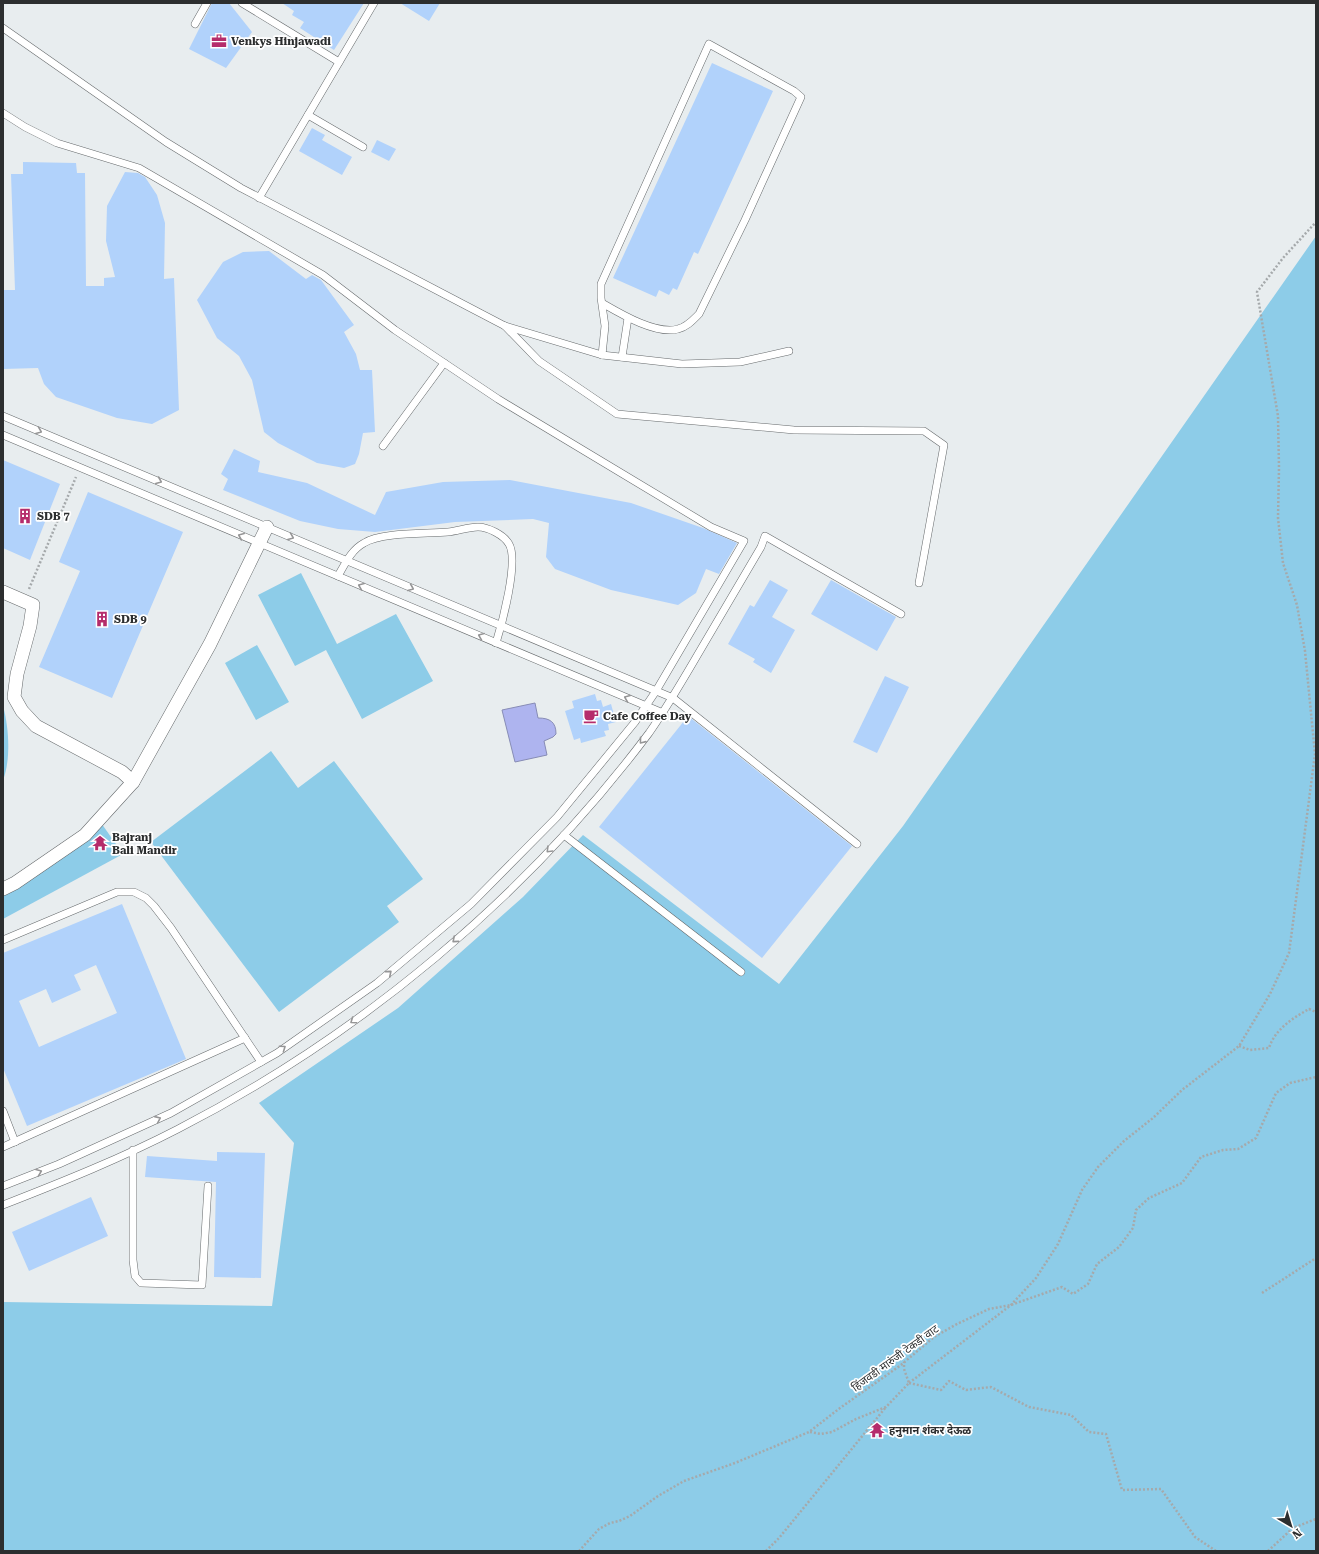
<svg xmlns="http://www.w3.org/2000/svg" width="1319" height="1554" font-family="'Roboto Serif','Noto Sans Devanagari',serif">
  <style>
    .green { fill: #8dcce8 }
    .water { fill: #aeb4ef; stroke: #878cb5 }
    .building { fill: #b1d2fb; fill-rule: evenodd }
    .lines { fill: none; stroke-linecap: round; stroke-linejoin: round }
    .service-casing { stroke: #666a6c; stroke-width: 8 }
    .minor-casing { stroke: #666a6c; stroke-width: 14 }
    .path { stroke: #a5a9ab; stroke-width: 2.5; stroke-dasharray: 2 2; stroke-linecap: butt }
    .service { stroke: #fff; stroke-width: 7 }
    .minor { stroke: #fff; stroke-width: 13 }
    .oneway { stroke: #969697 }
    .labels { text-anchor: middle; stroke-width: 3.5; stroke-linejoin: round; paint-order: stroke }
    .poi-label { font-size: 11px; font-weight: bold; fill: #2c2e2f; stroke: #fff; text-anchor: start }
    .street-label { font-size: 11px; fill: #2c2e2f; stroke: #fff }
  </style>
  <rect width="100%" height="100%" fill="#e8edef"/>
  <g class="green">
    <polygon points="1316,236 1316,1551 3,1551 3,1302 272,1306 294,1143 259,1103 398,1008 523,897 583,835 779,984 903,826"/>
    <polygon points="301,573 337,644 396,614 433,681 362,719 326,650 295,666 258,595"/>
    <polygon points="257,645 289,702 256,720 225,663"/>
    <path d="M3 706C9 727 11 760 3 780Z"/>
    <polygon points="271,751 298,788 334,761 423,879 387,906 399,922 279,1012 151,842"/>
    <polygon points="99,820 123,854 3,919 3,888"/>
  </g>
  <path class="water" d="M535 703 538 718C550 718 556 722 556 734L553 737 544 741 547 755 515 762 502 710Z"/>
  <g class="building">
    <polygon points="212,3 229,3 252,32 226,68 189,49"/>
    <polygon points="282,3 364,3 334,50 300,28 304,22 292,15 294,11"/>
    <polygon points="400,3 440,3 429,21"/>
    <polygon points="712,63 773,91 698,254 694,252 677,290 673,288 669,295 659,290 656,297 613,278"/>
    <polygon points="312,128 325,135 322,140 352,157 342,175 299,151"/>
    <polygon points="377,140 396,149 389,161 371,152"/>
    <polygon points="23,162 76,163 77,173 85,173 86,286 104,286 104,278 115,277 106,241 107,206 125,172 138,173 145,177 157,195 165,223 164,279 174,278 179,410 152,424 117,418 56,397 44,384 38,368 3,369 3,290 15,290 11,174 23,174"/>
    <polygon points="269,251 306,279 312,275 321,280 354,325 344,332 356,354 360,370 372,370 375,432 363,433 359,454 355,464 344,468 317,463 278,443 264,432 252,380 239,356 217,338 197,300 223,262 243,252"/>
    <polygon points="234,449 260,461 258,472 307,483 375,515 386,492 443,482 510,480 631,503 703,528 737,543 719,574 706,569 696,593 678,605 611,590 555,569 546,557 549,523 533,519 455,522 375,532 338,529 300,521 223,490 228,479 221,474"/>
    <polygon points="3,460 60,484 30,560 3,548"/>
    <polygon points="88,492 183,532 112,698 39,667 80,571 59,562"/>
    <polygon points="770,580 788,590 772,617 795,630 771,673 753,662 755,659 728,644 750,605 754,607"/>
    <polygon points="831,580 896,617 877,651 811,614"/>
    <polygon points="885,676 909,687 877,753 853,742"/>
    <polygon points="595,694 597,701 601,700 603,707 611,704 616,722 608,724 609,730 604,731 606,736 581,743 580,738 574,740 565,711 574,708 572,701"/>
    <polygon points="688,716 852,846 762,958 599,827"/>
    <path d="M122 904 186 1059 27 1126 3 1068V953ZM96 965 117 1013 39 1047 19 1001 46 989 52 1003 81 990 74 975Z"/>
    <polygon points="217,1152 265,1153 261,1278 214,1277 216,1182 145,1177 147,1156 217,1161"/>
    <polygon points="91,1197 108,1236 29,1271 12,1232"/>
  </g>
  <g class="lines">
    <g class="service-casing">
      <g id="service">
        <polyline points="242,3 339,62"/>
        <polyline points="195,24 207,3"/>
        <polyline points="3,28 166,142 241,188 505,326 602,355 682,364 740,362 789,351"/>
        <polyline points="3,113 25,127 57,143 139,168 323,275 395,330 498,399 711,527 744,541 656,691 635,722 557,817 471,904 377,983 277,1053 171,1113 59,1164 3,1186"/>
        <polyline points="308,115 363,147"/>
        <polyline points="259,198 374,3"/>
        <path d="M602 303C621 314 656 335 678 329 687 327 693 320 699 314L745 220 801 97 794 91 709 44 601 284V298L605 326 602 355"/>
        <polyline points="505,326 539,361 617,414 794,430 924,431 944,445 919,583"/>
        <polyline points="622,357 628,318"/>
        <polyline points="3,416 673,698 857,844"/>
        <polyline points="3,435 663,713"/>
        <polyline points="383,446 444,363"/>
        <path d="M338 576C345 564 351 550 364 543 381 532 426 534 448 532 458 531 468 527 478 527 488 527 504 535 509 544 519 561 502 624 496 643"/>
        <polyline points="564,835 741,972"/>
        <polyline points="3,940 117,892 134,892 146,898 154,906 171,928 261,1062"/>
        <polyline points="3,1111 15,1142"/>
        <polyline points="3,1147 245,1038"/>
        <polyline points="133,1150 133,1260 135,1276 141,1283 202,1285 208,1186"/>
        <path d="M3 1205C62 1182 122 1158 178 1129 361 1035 526 897 649 733 668 706 684 678 701 649 721 615 741 581 761 547L765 536 901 614"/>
      </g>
    </g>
    <g class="minor-casing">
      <g id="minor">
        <polyline points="3,592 33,605 30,626 17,674 14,697 22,711 36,726 122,772 133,782"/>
        <polyline points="3,889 15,883 85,835 133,782 210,644 267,527"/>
      </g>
    </g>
    <g class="path">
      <polyline points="29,589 76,477"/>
      <path d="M1239 1046 1250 1050 1269 1048C1275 1029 1293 1018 1309 1009L1316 1012"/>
      <polyline points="1262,1293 1316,1258"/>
      <polyline points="909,1383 1011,1305 1036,1278 1058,1244 1082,1190 1098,1167 1124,1141 1153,1118 1182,1090 1239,1046 1270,994 1289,953 1315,754 1305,651 1297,605 1283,563 1278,518 1279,468 1278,416 1257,292 1283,258 1316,222"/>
      <polyline points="909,1383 941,1390 949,1381 966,1390 991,1387 1029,1407 1071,1415 1089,1432 1106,1434 1122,1490 1161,1489 1195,1537 1216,1551"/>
      <polyline points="810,1432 821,1434 832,1432 856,1419 886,1407 909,1383 904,1369 904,1362"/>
      <polyline points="579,1551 599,1529 610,1523 619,1521 630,1516 658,1496 684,1481 735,1463 809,1432 840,1408 901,1365 934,1337 957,1324 989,1309 1011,1305 1062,1287 1073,1294 1088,1284 1097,1264 1119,1247 1133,1228 1136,1210 1149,1198 1182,1183 1201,1157 1223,1150 1238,1149 1256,1138 1276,1093 1290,1083 1316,1077"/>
      <polyline points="766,1551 779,1538 886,1407"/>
      <polyline points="1268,1551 1293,1528 1316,1519"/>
    </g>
    <use href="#service" class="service"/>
    <use href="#minor" class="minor"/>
  </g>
  <defs><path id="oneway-chevron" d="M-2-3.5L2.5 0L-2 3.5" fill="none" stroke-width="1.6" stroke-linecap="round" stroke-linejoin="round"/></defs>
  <g class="oneway">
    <use href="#oneway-chevron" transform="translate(39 431) rotate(23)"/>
    <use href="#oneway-chevron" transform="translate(159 481) rotate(23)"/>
    <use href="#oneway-chevron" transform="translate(241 536) rotate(-157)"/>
    <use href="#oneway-chevron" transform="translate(291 537) rotate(23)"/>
    <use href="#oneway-chevron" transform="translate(361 586) rotate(-157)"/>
    <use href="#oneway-chevron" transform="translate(411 588) rotate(23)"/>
    <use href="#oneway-chevron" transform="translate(481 636) rotate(-157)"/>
    <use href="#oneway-chevron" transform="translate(627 698) rotate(-157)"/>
    <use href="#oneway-chevron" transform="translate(642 741) rotate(129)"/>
    <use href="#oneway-chevron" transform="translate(549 850) rotate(135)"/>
    <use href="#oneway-chevron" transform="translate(455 940) rotate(140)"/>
    <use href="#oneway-chevron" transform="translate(389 973) rotate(-40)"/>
    <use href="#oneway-chevron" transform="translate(353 1021) rotate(145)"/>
    <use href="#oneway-chevron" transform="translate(283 1048) rotate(-35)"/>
    <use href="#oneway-chevron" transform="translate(158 1119) rotate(-24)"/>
    <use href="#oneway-chevron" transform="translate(39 1172) rotate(-22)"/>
  </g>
  <defs>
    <g id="office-bare" transform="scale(1.2)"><path d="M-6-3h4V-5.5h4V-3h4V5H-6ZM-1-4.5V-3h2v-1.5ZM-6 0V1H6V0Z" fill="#b52c6b" stroke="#fff" stroke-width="2.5" paint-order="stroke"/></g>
    <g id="building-bare" transform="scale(1.2)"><path d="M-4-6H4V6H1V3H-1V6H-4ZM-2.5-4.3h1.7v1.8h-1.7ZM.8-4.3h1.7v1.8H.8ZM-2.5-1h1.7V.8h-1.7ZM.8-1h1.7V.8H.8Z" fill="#b52c6b" stroke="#fff" stroke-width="2.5" paint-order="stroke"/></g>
    <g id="cafe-bare" transform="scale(1.2)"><path d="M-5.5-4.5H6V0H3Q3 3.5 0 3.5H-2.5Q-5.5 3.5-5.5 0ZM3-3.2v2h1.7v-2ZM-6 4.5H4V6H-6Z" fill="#b52c6b" stroke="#fff" stroke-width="2.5" paint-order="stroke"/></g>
    <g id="temple-bare" transform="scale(1.2)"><path d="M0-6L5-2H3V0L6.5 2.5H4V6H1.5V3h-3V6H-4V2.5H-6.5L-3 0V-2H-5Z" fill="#b52c6b" stroke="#fff" stroke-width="2.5" paint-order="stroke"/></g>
  </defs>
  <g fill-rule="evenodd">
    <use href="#office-bare" x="219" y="41"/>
    <use href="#building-bare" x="25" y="516"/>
    <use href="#building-bare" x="102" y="619"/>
    <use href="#cafe-bare" x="591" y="716"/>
    <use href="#temple-bare" x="100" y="843"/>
    <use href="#temple-bare" x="877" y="1430"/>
  </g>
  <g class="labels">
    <g class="poi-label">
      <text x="231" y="45">Venkys Hinjawadi</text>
      <text x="37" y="520">SDB 7</text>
      <text x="114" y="623">SDB 9</text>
      <text x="603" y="720">Cafe Coffee Day</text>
      <text x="112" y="841">Bajranj<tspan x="112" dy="13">Bali Mandir</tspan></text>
      <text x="889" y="1434">हनुमान शंकर देऊळ</text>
    </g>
    <g class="street-label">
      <text transform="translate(895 1358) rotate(-36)" y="4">हिंजवडी मारुंजी टेकडी वाट</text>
    </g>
  </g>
  <rect width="1319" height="1554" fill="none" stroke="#2c2e2f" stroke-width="8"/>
  <g transform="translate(1291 1526) rotate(142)" stroke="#ffffff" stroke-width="3" paint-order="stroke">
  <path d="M0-3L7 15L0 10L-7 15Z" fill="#2c2e2f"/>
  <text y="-6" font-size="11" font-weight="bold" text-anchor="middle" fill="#2c2e2f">N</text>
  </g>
</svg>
